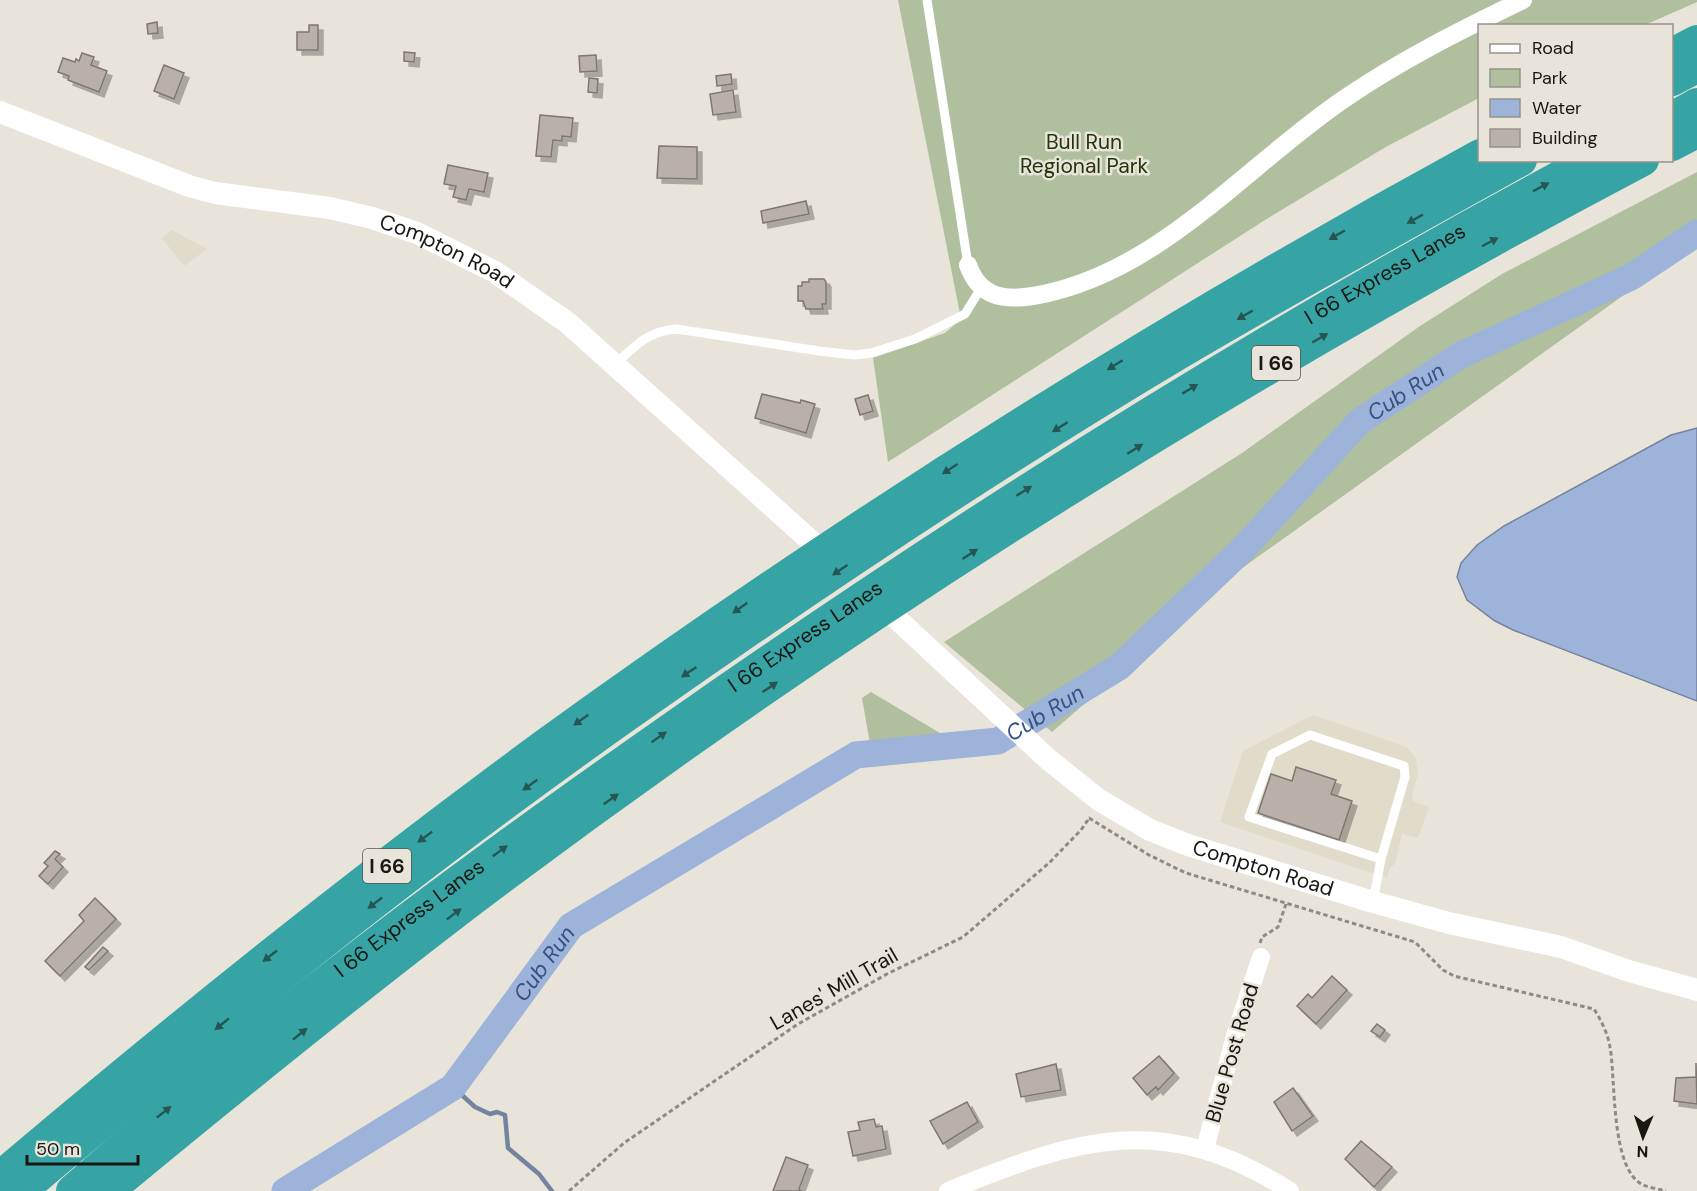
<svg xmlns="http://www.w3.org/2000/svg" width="1697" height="1191" font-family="'DM Sans',sans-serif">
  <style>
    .built { fill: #e1dbc9 }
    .green { fill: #b0c09f }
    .water { fill: #9db3d9; stroke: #75849e; stroke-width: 1.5 }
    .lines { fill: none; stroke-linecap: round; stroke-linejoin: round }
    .stream { stroke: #75849e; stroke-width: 4.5 }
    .river { stroke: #9db3d9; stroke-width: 27 }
    .building { fill: #b9b0a9; stroke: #7f7771; stroke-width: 1.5; filter: url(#shadow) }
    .path { stroke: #8e8b84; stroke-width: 3; stroke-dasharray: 4.5 3; stroke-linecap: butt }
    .service { stroke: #fff; stroke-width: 9 }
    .minor { stroke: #fff; stroke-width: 18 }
    .tertiary { stroke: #fff; stroke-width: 22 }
    .motorway { stroke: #36a3a4; stroke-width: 32 }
    .oneway { fill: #265654 }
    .labels { text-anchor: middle; stroke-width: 5; stroke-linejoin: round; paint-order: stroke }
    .shield { fill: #e8e4da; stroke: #56544f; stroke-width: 1.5 }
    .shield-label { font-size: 20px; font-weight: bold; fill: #181713 }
    .park-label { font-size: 21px; fill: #233608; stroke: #e8e4da }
    .street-label { font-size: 21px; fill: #181713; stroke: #e8e4da }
    .water-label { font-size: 22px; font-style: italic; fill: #365184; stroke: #e8e4da }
  </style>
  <defs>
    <filter id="shadow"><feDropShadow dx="5" dy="5" stdDeviation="0" flood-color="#0004"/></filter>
  </defs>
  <rect width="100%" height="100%" fill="#e8e4da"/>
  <g class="built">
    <polygon points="172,230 207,249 184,266 162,238"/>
    <polygon points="1313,715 1407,747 1416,759 1418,774 1412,794 1413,801 1429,807 1418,838 1402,834 1395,864 1390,868 1387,878 1220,822 1243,751"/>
  </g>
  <g class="green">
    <polygon points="898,0 1697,0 1697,2 1645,25 1480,26 1479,98 1384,148 1265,220 888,462 873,358 945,333 961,319"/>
    <polygon points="1697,172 1697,246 1680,255 1234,574 1052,732 944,642 1242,453 1420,326 1502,274"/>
    <polygon points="871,692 955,742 873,761 862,698"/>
  </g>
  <polygon class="water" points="1697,428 1697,701 1513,630 1495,621 1467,600 1457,577 1461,563 1477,545 1504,526 1671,435"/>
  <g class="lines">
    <polyline class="stream" points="453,1087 475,1107 490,1114 497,1112 505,1115 508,1148 539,1174 552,1191"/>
    <path class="river" id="s1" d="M285 1191 453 1087 571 926 856 755 998 741 1119 667 1243 549 1360 421 1461 355 1631 277 1697 233"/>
  </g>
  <g class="building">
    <polygon points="157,22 158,33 148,34 147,24"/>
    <polygon points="309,25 318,25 318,50 297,50 297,32 309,32"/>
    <polygon points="404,52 415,53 414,62 404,61"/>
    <polygon points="82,53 94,57 91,65 107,71 99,92 68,80 69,76 58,72 63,58 75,62 76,59 79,61"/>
    <polygon points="596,55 597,71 580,72 579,56"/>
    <polygon points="164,65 184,73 174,99 154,91"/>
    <polygon points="731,74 732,84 717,86 716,76"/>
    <polygon points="589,78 598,79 597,93 588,92"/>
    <polygon points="733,90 736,112 713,115 710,94"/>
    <polygon points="540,115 573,118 571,137 562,136 562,141 553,140 551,157 536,156"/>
    <polygon points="659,146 697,147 697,179 657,178"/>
    <polygon points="448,165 488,173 484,192 469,189 466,200 453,197 456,186 444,184"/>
    <polygon points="806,201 809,214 763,223 761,211"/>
    <polygon points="809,279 824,279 826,282 826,304 822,304 823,309 806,309 803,301 798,301 798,286 802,286 802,282 809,282"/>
    <polygon points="762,394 800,403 801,400 815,404 806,433 755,418"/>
    <polygon points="868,395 873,411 860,415 855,399"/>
    <polygon points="1296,767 1336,780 1331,794 1352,801 1339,840 1258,813 1271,774 1292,781"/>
    <polygon points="55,851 60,854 55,859 63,867 48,884 39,876 48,866 44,863"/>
    <polygon points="95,898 116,919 60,976 45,961 84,921 79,915"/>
    <polygon points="103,947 108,951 89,970 85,967"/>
    <polygon points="1332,976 1347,990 1316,1024 1297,1006 1308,994 1312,998"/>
    <polygon points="1377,1024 1385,1030 1380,1037 1371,1031"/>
    <polygon points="1159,1056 1174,1073 1158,1090 1156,1087 1147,1095 1133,1078"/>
    <polygon points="1696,1063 1697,1104 1674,1101 1676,1078 1696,1077"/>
    <polygon points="1056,1064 1061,1090 1021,1097 1016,1074"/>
    <polygon points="1293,1088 1313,1116 1292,1131 1274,1102"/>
    <polygon points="967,1102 978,1122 943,1144 930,1121"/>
    <polygon points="874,1119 876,1127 882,1126 886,1149 853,1156 848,1132 860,1130 858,1122"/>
    <polygon points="1361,1141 1392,1167 1374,1187 1345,1159"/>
    <polygon points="786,1157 808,1165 799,1189 801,1191 773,1191"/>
  </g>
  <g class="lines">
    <g class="path">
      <path d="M1089 818 1149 855 1186 873 1415 942 1443 970 1454 976 1594 1009C1601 1020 1608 1034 1610 1047 1616 1079 1610 1169 1643 1185 1650 1188 1659 1189 1666 1191"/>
      <polyline points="1260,943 1262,937 1278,927 1286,904"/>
      <polyline points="569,1191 624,1143 798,1024 887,974 963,937 1049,863 1081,830 1090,817"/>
    </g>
    <g class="service">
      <polyline points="927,0 968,265"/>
      <path d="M615 365C634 346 650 330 677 329L819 351 854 355 871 353 915 339 965 314 981 288"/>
      <polyline points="1373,902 1381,859 1405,777 1404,766 1310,735 1272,754 1249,817 1381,859"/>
    </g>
    <g class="minor">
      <path d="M968 265C979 296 1002 301 1033 296 1158 275 1244 167 1344 99 1401 60 1461 30 1523 0"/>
      <polyline points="1205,1149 1235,1036 1261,957"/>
      <path d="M948 1191C1077 1138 1163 1110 1290 1191"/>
    </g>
    <g class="tertiary">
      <path id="s2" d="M0 112 189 186 215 193 330 208 372 218 417 233 495 272 568 323 812 542"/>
      <path id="s3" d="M897 619 1049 760 1099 800 1150 830 1188 845 1373 902 1449 923 1561 947 1629 971 1697 990"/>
    </g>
    <g class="motorway">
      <polyline points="1672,54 1697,41"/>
      <polyline points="1672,80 1697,67"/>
      <polyline points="1672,118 1697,104"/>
      <polyline points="1672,145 1697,132"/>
      <path d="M0 1177C177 1027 359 881 546 744 844 528 1157 331 1480 155"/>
      <path d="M21 1191C224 1019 431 852 649 700 821 579 997 462 1178 354 1291 287 1406 224 1521 160"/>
      <path id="s4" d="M72 1191C263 1022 470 869 679 723 972 518 1275 328 1591 160"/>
      <path d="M108 1191C218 1100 329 1010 442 923 819 635 1223 381 1643 160"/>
    </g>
  </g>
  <defs><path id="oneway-solid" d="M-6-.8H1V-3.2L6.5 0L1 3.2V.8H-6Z" transform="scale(1.5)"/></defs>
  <g class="oneway">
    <use href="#oneway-solid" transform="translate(1541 187) rotate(-28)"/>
    <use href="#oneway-solid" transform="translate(1415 219) rotate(151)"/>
    <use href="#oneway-solid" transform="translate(1337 235) rotate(150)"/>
    <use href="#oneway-solid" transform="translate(1490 242) rotate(-28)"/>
    <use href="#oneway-solid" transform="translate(1245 315) rotate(150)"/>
    <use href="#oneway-solid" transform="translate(1320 338) rotate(-30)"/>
    <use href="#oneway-solid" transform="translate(1115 365) rotate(148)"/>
    <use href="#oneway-solid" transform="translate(1190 389) rotate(-31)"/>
    <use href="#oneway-solid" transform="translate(1060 427) rotate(148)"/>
    <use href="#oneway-solid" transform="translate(1135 449) rotate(-32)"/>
    <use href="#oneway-solid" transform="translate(950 469) rotate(147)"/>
    <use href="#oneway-solid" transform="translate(1024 491) rotate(-32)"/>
    <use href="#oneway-solid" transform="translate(970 554) rotate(-33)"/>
    <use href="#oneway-solid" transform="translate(840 570) rotate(146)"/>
    <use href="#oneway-solid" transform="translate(740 608) rotate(145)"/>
    <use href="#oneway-solid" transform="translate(689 672) rotate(146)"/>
    <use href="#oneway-solid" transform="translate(770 687) rotate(-34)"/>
    <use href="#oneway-solid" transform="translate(581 720) rotate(144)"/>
    <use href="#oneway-solid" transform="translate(659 737) rotate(-35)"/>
    <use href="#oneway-solid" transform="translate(530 785) rotate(144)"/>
    <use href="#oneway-solid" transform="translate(611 799) rotate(-35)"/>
    <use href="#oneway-solid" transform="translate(425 837) rotate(143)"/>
    <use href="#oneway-solid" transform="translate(500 851) rotate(-36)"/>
    <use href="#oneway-solid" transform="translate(375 903) rotate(142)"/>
    <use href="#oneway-solid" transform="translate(454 914) rotate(-37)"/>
    <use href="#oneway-solid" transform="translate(270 956) rotate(142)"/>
    <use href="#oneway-solid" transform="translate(222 1024) rotate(141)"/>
    <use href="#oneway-solid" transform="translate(300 1034) rotate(-39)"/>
    <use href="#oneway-solid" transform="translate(164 1112) rotate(-38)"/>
  </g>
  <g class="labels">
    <g class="shield">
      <rect x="1252" y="346" width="48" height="34" rx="4.5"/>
      <rect x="363" y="849" width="48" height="34" rx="4.5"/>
    </g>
    <g class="shield-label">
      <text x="1276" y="370">I 66</text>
      <text x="387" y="873">I 66</text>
    </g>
    <g class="park-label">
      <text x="1084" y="149">Bull Run<tspan x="1084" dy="24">Regional Park</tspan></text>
    </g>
    <g class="street-label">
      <text dy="7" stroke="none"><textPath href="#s2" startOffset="471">Compton Road</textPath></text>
      <text dy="7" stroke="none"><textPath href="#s4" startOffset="1604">I 66 Express Lanes</textPath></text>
      <text dy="7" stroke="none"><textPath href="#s4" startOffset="920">I 66 Express Lanes</textPath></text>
      <text dy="7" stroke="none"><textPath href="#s3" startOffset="450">Compton Road</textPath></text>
      <text dy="7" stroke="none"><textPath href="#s4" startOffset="434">I 66 Express Lanes</textPath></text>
      <text transform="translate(834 989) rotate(-30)" y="7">Lanes' Mill Trail</text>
      <text transform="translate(1232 1053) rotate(-74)" y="7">Blue Post Road</text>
    </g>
    <g class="water-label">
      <text dy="8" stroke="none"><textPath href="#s1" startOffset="1413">Cub Run</textPath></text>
      <text dy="8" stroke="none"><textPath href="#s1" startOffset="927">Cub Run</textPath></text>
      <text dy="8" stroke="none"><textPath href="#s1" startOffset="351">Cub Run</textPath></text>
    </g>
  </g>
  <rect x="1478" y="24" width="195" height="138" fill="#e8e4da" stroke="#95928a" stroke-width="1.5"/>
  <rect x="1490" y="44" width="30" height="9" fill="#ffffff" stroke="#95928a" stroke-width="1.5"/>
  <text x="1532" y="54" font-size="18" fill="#181713">Road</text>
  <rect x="1490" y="69" width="30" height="18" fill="#b0c09f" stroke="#95928a" stroke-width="1.5"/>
  <text x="1532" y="84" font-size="18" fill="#181713">Park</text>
  <rect x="1490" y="99" width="30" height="18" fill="#9db3d9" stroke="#95928a" stroke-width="1.5"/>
  <text x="1532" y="114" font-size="18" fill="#181713">Water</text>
  <rect x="1490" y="129" width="30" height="18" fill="#b9b0a9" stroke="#95928a" stroke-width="1.5"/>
  <text x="1532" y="144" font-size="18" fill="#181713">Building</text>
  <g transform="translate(1643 1137) rotate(182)" stroke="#e8e4da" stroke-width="4.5" paint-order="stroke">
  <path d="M0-4.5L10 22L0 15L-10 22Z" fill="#181713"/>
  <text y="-9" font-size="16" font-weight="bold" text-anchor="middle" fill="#181713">N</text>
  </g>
  <path d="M27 1155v9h111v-9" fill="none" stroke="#181713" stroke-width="3"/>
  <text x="36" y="1155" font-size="18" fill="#181713" stroke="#e8e4da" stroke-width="4.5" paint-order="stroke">50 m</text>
</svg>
